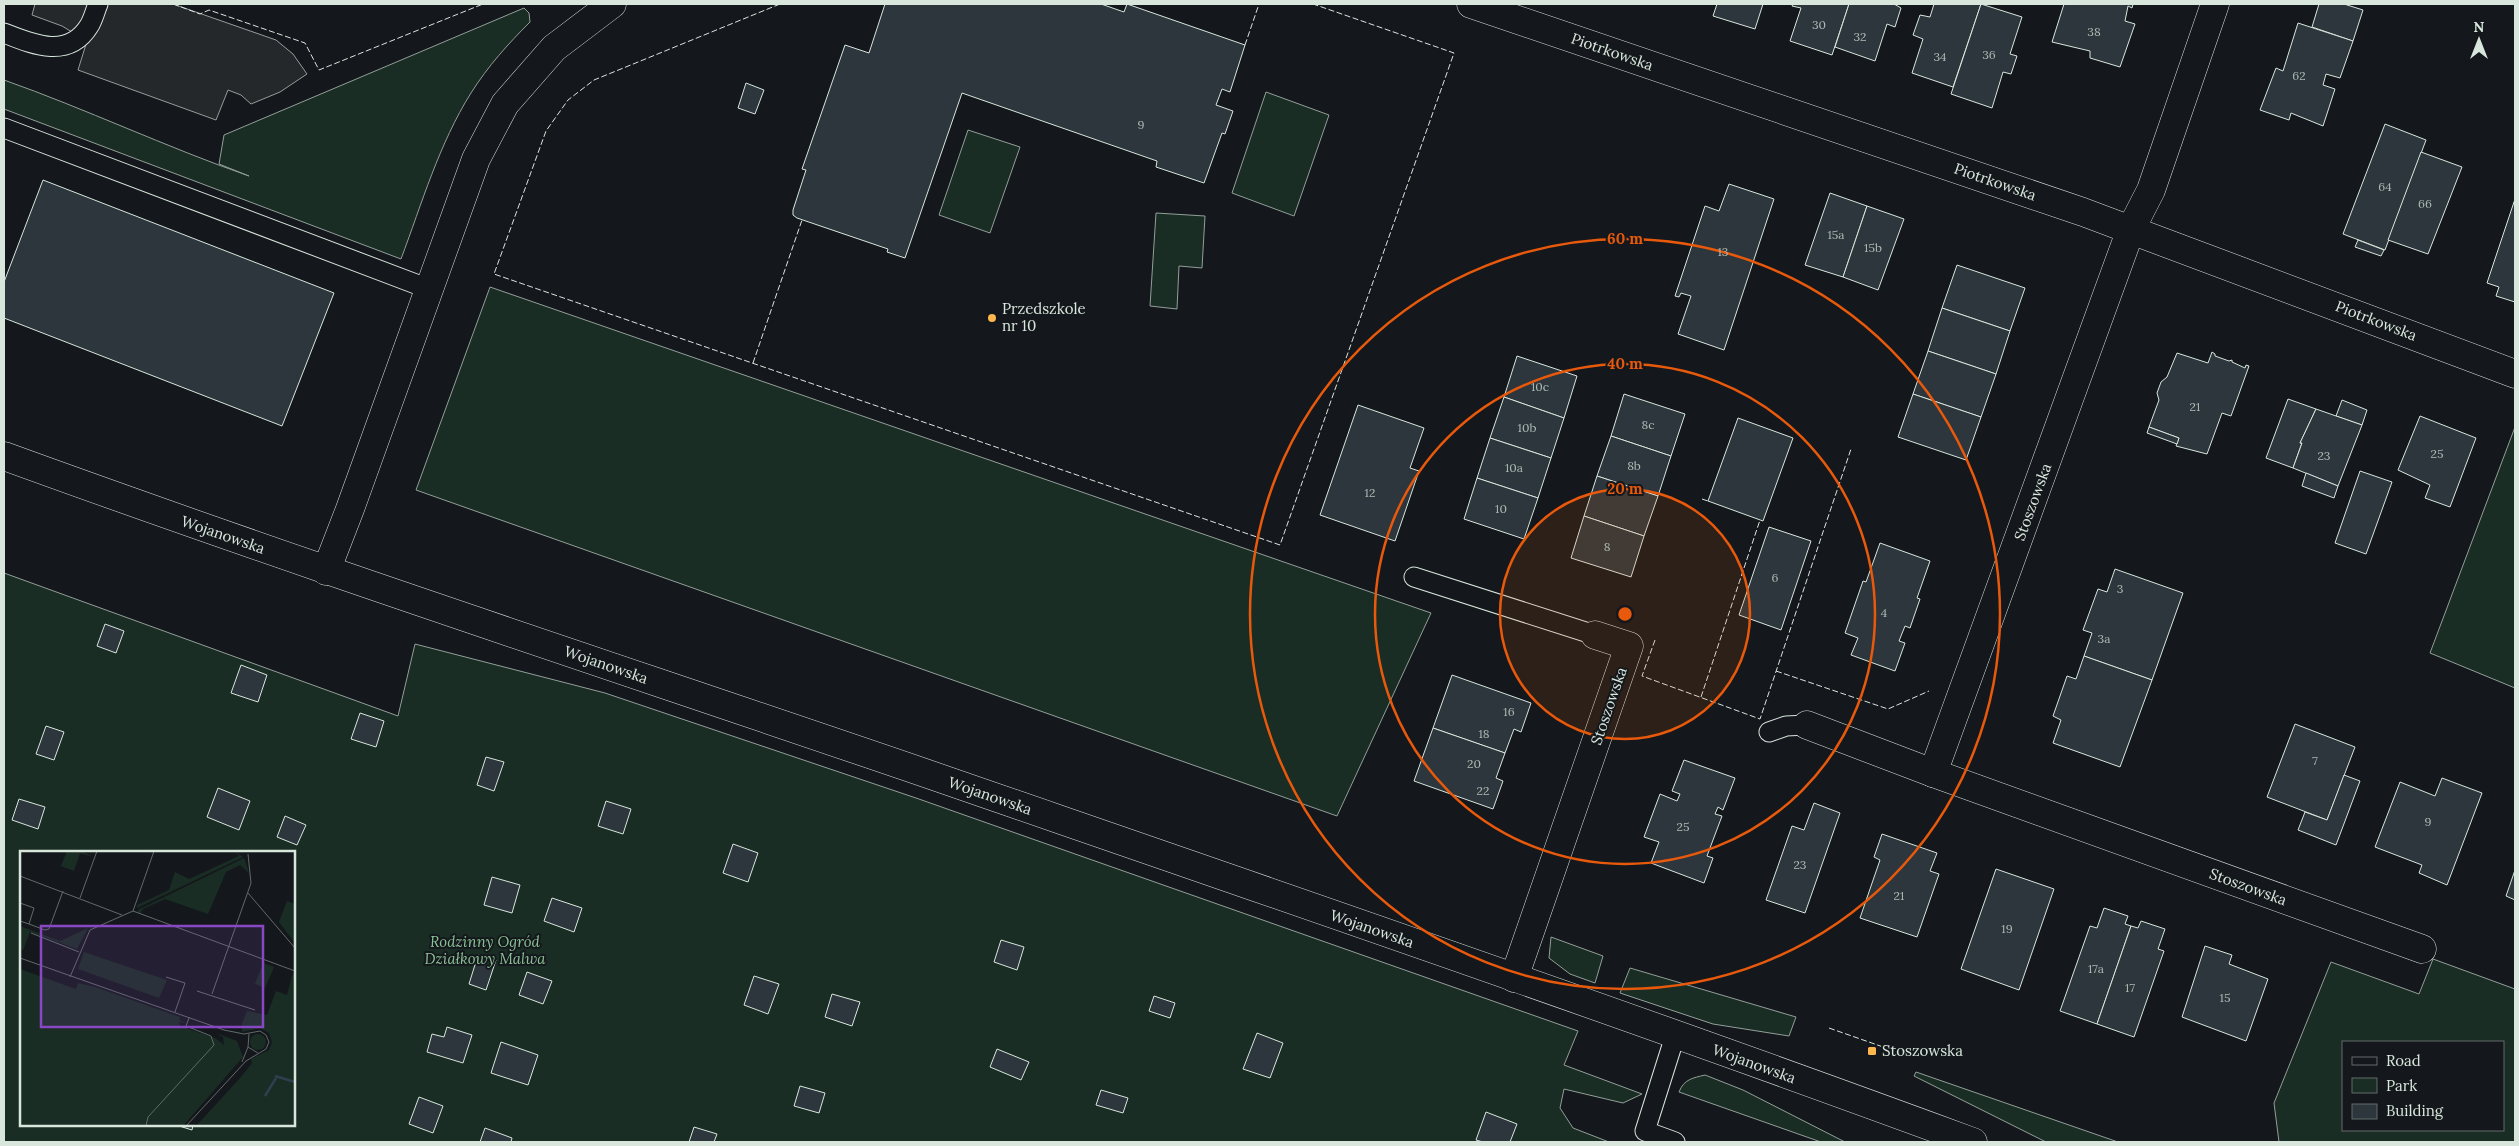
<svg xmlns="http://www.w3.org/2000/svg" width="2519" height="1146" font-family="Lora,serif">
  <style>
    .green { fill: #1a2d24; stroke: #939e99; fill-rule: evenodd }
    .parking { fill: #24282b; stroke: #939e99 }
    .building { fill: #2c363c; stroke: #d8e6dc }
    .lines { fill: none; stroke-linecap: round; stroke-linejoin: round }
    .lane-casing { stroke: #d8e6dc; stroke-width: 21 }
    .street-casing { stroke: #d8e6dc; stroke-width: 29 }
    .lane { stroke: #14181c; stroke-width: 19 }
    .street { stroke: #14181c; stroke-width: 28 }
    .fence { stroke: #d8e6dc; stroke-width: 1; stroke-dasharray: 6 2.5; stroke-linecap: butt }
    .ring { fill: none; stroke: #e8590c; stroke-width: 2.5 }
    .poi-dot { fill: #ffb74d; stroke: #14181c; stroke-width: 2 }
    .labels { text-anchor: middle; stroke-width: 4; stroke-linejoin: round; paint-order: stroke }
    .number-label { font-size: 12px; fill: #adbab4 }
    .street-label { font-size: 15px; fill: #d8e6dc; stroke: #14181c }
    .poi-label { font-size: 15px; fill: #d8e6dc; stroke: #14181c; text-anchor: start }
    .park-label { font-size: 15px; font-style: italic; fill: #8ac095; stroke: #14181c }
    .inset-river { fill: none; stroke: #2f3f4d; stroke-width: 2.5 }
    .inset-road { fill: none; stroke: #626a69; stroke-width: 1 }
    .view { fill: #8948c3; fill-opacity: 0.15; stroke: #8948c3; stroke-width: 2.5 }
    .inset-edge { fill: none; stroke: #d8e6dc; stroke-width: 2.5 }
    .centre { fill: #e8590c; stroke: #14181c; stroke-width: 2.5 }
    .ring-label { font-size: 15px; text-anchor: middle; font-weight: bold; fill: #e8590c; stroke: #14181c; stroke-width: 4; stroke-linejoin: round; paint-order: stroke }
  </style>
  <rect width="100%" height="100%" fill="#14181c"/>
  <g class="green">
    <path d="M524 8 529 13 530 22C508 44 488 66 471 93 439 144 422 203 401 259L4 109V80C86 109 166 147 249 176L219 164 224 135Z"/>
    <polygon points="1266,92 1329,115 1294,216 1232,193"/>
    <polygon points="968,130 1020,147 990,233 939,215"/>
    <polygon points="1156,213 1205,216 1202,268 1179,266 1177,309 1150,306"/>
    <polygon points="490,287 1431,613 1337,816 416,490"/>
    <polygon points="2515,427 2515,688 2430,653"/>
    <path d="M4 573 398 716 415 644 605 693 916 798 1578 1031 1564 1065 1642 1094 1623 1103 1564 1089 1560 1108 1573 1128 1609 1142H4ZM21 852H294V1125H21Z"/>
    <polygon points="1551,937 1603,956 1595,983 1570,974 1549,958"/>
    <path d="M2433 959 2515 989V1142H2279L2274 1103 2331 962 2419 994ZM2343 1042H2503V1130H2343Z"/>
    <polygon points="1630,968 1796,1017 1789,1036 1713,1024 1620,993"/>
    <polygon points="1916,1072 2118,1142 2046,1142 1914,1076"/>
    <path d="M1705 1075 1743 1090 1845 1142H1821L1679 1092C1684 1079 1693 1078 1705 1075Z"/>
  </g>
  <polygon class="parking" points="35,4 173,4 276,40 293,54 307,74 280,92 251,104 241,95 228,90 216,120 78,70 87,41 62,26 32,15"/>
  <g class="building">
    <polygon points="885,4 1101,4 1124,12 1127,4 1245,45 1230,92 1222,89 1216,105 1233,111 1225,134 1222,133 1204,183 1156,167 1157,161 962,93 905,258 887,252 888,249 797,218 793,215 793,210 806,170 802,169 845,45 869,53"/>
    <polygon points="1717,4 1763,4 1755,29 1713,16"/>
    <polygon points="1793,4 1849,4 1832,55 1790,41 1801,8 1792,6"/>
    <polygon points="1849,4 1894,4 1901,8 1895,27 1887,24 1875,61 1835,47"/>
    <polygon points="1934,4 1981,4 1953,87 1912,73 1923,39 1913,35 1920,15 1930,17"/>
    <polygon points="1981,4 2022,17 2010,54 2017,56 2011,74 2003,72 1992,108 1951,94"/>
    <polygon points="2064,4 2133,4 2132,8 2128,6 2125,21 2135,24 2120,67 2090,58 2090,51 2052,42"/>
    <polygon points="2319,4 2344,4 2363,10 2353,41 2312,27"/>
    <polygon points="2298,23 2353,41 2340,78 2326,74 2323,85 2335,89 2323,126 2291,113 2289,120 2260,110 2276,68 2283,71"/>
    <polygon points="746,83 764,90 755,114 738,108"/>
    <polygon points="2385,124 2426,140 2385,250 2343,234"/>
    <polygon points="2421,152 2462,167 2428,254 2388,240"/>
    <polygon points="43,180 334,293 282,426 4,318 4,282"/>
    <polygon points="1729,184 1774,199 1724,350 1678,334 1691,296 1681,293 1679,297 1675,296 1705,206 1719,211"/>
    <polygon points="1830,193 1867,206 1843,277 1805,265"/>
    <polygon points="2515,199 2515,302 2496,296 2499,287 2487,283"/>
    <polygon points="1867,206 1904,219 1878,290 1843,277"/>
    <polygon points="2358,240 2384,250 2381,256 2355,247"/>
    <polygon points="1957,265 2025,288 2010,331 1942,308"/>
    <polygon points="1942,308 2010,331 1996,374 1928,351"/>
    <polygon points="1928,351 1996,374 1981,417 1913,394"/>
    <polygon points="2212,352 2215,354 2215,356 2229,361 2232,360 2232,362 2245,368 2246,365 2249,366 2231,416 2222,413 2207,454 2176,446 2179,438 2149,427 2159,400 2157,393 2161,382 2167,377 2177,353 2208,363"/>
    <polygon points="1517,356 1577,376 1564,418 1504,397"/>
    <polygon points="1624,394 1685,414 1671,456 1611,436"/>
    <polygon points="1913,394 1981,417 1966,460 1898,437"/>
    <polygon points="1504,397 1564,418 1551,458 1490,438"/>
    <polygon points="2288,399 2316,409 2300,443 2302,443 2293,468 2266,458"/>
    <polygon points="2342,400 2367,410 2362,425 2336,416"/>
    <polygon points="1358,405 1424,428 1410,468 1419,471 1395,541 1320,515"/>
    <polygon points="2316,409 2362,425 2338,486 2293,468 2302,443 2300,443"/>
    <polygon points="2420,416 2476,438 2450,507 2425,498 2430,485 2398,470"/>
    <polygon points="1738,418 1793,438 1763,521 1708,501"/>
    <polygon points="2149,427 2179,438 2177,444 2147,433"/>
    <polygon points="1611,436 1671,456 1658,496 1597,476"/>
    <polygon points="1490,438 1551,458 1538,498 1477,478"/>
    <polygon points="2360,471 2392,482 2366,554 2335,543"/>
    <polygon points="2306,473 2338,486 2334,498 2302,486"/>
    <polygon points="1597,476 1658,496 1644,536 1584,516"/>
    <polygon points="1477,478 1538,498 1524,539 1464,519"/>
    <polygon points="1584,516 1644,536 1631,577 1571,558"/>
    <polygon points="1769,527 1811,541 1781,630 1739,615"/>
    <polygon points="1880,543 1930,561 1917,598 1920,599 1910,628 1905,626 1899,641 1905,643 1895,671 1851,655 1858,638 1845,633 1863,581 1866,582"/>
    <polygon points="2115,569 2183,593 2152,680 2084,656 2092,633 2083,630 2098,589 2107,592"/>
    <polygon points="105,624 124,631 116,653 97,646"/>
    <polygon points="2084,656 2152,680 2120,767 2053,743 2061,720 2053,716 2067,676 2076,679"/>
    <polygon points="241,665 267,675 258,702 231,693"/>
    <polygon points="1452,675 1531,703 1521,732 1514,729 1505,753 1433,728"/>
    <polygon points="360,713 384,721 376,747 351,739"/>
    <polygon points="2295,724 2355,747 2327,820 2267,797"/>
    <polygon points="46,726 64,732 54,760 36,754"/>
    <polygon points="1433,728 1505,753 1496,778 1503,781 1493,809 1414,781"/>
    <polygon points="486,757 504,762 494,791 477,785"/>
    <polygon points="1684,760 1735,778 1723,810 1718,807 1715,814 1722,816 1707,856 1713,858 1704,883 1651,863 1659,842 1644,837 1660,794 1677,801 1680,794 1672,791"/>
    <polygon points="2344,775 2360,781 2336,845 2298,830 2305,812 2327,820"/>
    <polygon points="2442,778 2482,793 2447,885 2419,873 2422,865 2375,847 2400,782 2435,796"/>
    <polygon points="218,788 250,801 239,830 207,817"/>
    <polygon points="19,799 45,807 38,829 12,820"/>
    <polygon points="606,801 631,809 623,834 598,826"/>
    <polygon points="1814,803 1840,813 1805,913 1766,900 1792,826 1804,830"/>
    <polygon points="285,816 306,825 297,845 277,837"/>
    <polygon points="1882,834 1937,853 1930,871 1939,874 1917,937 1860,918 1880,860 1874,857"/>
    <polygon points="733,844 758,853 748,882 723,873"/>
    <polygon points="1996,869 2054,889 2019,990 1961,969"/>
    <polygon points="2515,870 2515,900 2506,896"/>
    <polygon points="492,877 520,885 512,913 484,905"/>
    <polygon points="552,898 582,908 574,932 544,921"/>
    <polygon points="2104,908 2128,916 2125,924 2131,926 2097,1024 2060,1011 2090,926 2097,928"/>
    <polygon points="2141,921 2165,929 2158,949 2164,951 2134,1037 2097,1024 2131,926 2138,928"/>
    <polygon points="1001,940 1024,947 1017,970 994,962"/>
    <polygon points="2205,946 2232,955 2229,964 2268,979 2246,1041 2182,1017"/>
    <polygon points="478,955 496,960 486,990 469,984"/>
    <polygon points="527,972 552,981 543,1004 519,995"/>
    <polygon points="754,976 779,984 768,1014 744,1005"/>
    <polygon points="832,994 860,1002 852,1026 825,1017"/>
    <polygon points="1154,996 1175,1003 1170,1018 1149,1011"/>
    <polygon points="447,1027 472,1035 463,1063 427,1052 432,1034 444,1037"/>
    <polygon points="1257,1033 1283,1043 1270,1078 1243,1069"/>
    <polygon points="501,1042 538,1055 528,1085 491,1073"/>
    <polygon points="997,1049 1029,1062 1021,1080 990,1067"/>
    <polygon points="800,1086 825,1093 819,1113 794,1106"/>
    <polygon points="1101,1090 1128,1098 1123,1113 1096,1105"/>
    <polygon points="419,1097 443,1106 433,1133 409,1124"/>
    <polygon points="1486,1112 1517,1124 1510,1142 1483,1142 1476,1140"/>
    <polygon points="176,1125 193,1125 192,1130"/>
    <polygon points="694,1127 717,1134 714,1142 689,1142"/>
    <polygon points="485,1128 512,1138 511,1142 480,1142"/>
  </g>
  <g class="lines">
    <g class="lane-casing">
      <g id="lane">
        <path d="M4 33C32 44 68 60 89 26 93 20 95 11 98 4"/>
        <polyline points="4,128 429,289"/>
        <polyline points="1414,577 1595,635"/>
        <polyline points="1769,732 1786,726 1807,725"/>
        <polyline points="1675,1142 1645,1131 1675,1036"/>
      </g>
    </g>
    <g class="street-casing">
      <g id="street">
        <polyline points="1471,4 2083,212 2515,374"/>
        <path d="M4 456C309 567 618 668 925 773 1275 894 1626 1014 1973 1142"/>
        <polyline points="326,571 350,509 476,159 505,104 554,48 612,4"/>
        <polyline points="1807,725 1933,773 2422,949"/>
        <polyline points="1933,773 2131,229 2151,190 2215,4"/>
        <polyline points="1514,978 1629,646 1595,635"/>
      </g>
    </g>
    <use href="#lane" class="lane"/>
    <use href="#street" class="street"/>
    <g class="fence">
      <polyline points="173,4 200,14 209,10 305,43 319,70 483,4"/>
      <polyline points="780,4 594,80 568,100 546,131 494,274 1280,545 1454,53 1313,4"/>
      <polyline points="1245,45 1259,4"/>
      <polyline points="753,363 802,220"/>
      <polyline points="1702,499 1708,501"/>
      <polyline points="1655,640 1642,676 1760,719 1851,449"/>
      <polyline points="1776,671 1888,709 1929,691"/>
      <polyline points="1701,697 1760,520"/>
      <polyline points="1829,1028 1906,1055"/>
    </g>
  </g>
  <circle cx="1625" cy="614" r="125" fill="#e8590c" fill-opacity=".12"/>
  <g class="ring">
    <circle cx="1625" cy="614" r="125"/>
    <circle cx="1625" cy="614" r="250"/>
    <circle cx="1625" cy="614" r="375"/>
  </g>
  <g class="poi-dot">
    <circle cx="992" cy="318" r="5"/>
    <rect x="1867" y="1046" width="10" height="10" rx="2.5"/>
  </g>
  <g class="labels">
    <g class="number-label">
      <text x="1819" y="29">30</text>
      <text x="2094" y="36">38</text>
      <text x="1860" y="41">32</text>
      <text x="1989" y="59">36</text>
      <text x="1940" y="61">34</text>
      <text x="2299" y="80">62</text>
      <text x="1141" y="129">9</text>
      <text x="2385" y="191">64</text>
      <text x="2425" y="208">66</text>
      <text x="1836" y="239">15a</text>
      <text x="1873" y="252">15b</text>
      <text x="1723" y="256">13</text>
      <text x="1540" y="391">10c</text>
      <text x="2195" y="411">21</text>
      <text x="1648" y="429">8c</text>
      <text x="1527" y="432">10b</text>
      <text x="2437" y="458">25</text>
      <text x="2324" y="460">23</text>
      <text x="1634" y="470">8b</text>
      <text x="1514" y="472">10a</text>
      <text x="1370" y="497">12</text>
      <text x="1501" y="513">10</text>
      <text x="1607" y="551">8</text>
      <text x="1775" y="582">6</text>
      <text x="2120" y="593">3</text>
      <text x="1884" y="617">4</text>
      <text x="2104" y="643">3a</text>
      <text x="1509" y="716">16</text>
      <text x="1484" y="738">18</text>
      <text x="2315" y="765">7</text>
      <text x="1474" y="768">20</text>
      <text x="1483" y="795">22</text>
      <text x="2428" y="826">9</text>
      <text x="1683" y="831">25</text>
      <text x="1800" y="869">23</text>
      <text x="1899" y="900">21</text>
      <text x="2007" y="933">19</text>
      <text x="2096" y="973">17a</text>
      <text x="2130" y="992">17</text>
      <text x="2225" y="1002">15</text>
    </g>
    <g class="street-label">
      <text transform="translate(1612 52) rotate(19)" y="5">Piotrkowska</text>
      <text transform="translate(1995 182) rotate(19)" y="5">Piotrkowska</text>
      <text transform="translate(2376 321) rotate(21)" y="5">Piotrkowska</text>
      <text transform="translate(2033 502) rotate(-70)" y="5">Stoszowska</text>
      <text transform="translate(223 535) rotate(19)" y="5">Wojanowska</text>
      <text transform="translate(606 665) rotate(19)" y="5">Wojanowska</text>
      <text transform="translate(1609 706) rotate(-71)" y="5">Stoszowska</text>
      <text transform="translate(990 796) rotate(19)" y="5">Wojanowska</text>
      <text transform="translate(2248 887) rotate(20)" y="5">Stoszowska</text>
      <text transform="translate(1372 929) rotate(19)" y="5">Wojanowska</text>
      <text transform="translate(1754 1064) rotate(20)" y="5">Wojanowska</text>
    </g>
    <g class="poi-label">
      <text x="1002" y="314">Przedszkole<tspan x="1002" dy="17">nr 10</tspan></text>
      <text x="1882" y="1056">Stoszowska</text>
    </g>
    <g class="park-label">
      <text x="485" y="947">Rodzinny Ogród<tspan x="485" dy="17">Działkowy Malwa</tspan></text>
    </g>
  </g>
  <g transform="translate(20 851)">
    <rect width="275" height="275" fill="#14181c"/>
    <path d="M47 0H62L73 6 60 2 54 20 41 15ZM215 1 223 6 117 57V54L149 39 155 21 169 28 219 5ZM224 7 229 22 220 14 206 21 188 63 145 48 123 58 120 63 118 61V59ZM267 50 275 53V92L259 71ZM0 75 40 90 68 77 57 98 10 81 3 99 0 98ZM64 101 147 129 139 147 58 118ZM243 112 254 116 245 137 235 133ZM0 118 56 138 58 132 75 136 160 166 159 169 166 172 159 171 160 175 195 187 204 194 203 186 196 182 217 190 223 206 163 275H0ZM273 122 275 123V275H176L221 226 232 212 231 208 249 199 252 191 249 182 240 177 222 181V172L227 160 247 164 256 140 267 144ZM230 191a8 8 0 1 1 16 0a8 8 0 1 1-16 0Z" fill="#1a2d24"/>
    <path class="inset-river" d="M255 225 275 231M245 245 256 227"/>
    <path class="inset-road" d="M0 25 102 64M228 42 275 97M60 47 77 0M0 52 14 57 9 73 0 70M113 60 275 120M113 60 134 0M9 73 25 79 29 78 43 40M11 82 59 101M0 107 204 179 224 183 240 180 246 184 249 191 246 198 226 210 166 275M50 126 70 79 113 60M146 126 165 132 155 161M177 140 235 159M192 143 231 32 228 3M229 183 228 196 238 202M222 211 228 196M126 275 128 266 194 194 191 185 166 175 169 167"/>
    <path class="view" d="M21 75H243V176H21Z"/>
    <rect width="275" height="275" class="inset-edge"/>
  </g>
  <circle cx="1625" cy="614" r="8" class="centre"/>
  <g class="ring-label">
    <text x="1625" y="244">60 m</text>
    <text x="1625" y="369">40 m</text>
    <text x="1625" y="494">20 m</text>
  </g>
  <rect width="2519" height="1146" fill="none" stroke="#d8e6dc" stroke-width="10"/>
  <rect x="2342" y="1041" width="162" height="90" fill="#14181c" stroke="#626a69"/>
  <rect x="2352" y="1057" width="25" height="8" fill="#14181c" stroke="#626a69"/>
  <text x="2386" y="1066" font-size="15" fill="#d8e6dc">Road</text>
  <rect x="2352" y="1078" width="25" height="15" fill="#1a2d24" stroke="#626a69"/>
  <text x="2386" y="1091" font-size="15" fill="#d8e6dc">Park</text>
  <rect x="2352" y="1104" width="25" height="15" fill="#2c363c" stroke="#626a69"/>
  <text x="2386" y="1116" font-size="15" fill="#d8e6dc">Building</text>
  <g transform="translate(2479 40)" stroke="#14181c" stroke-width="4" paint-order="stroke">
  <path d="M0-4L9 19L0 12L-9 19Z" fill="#d8e6dc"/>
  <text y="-8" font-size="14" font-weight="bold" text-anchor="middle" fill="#d8e6dc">N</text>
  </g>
</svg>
